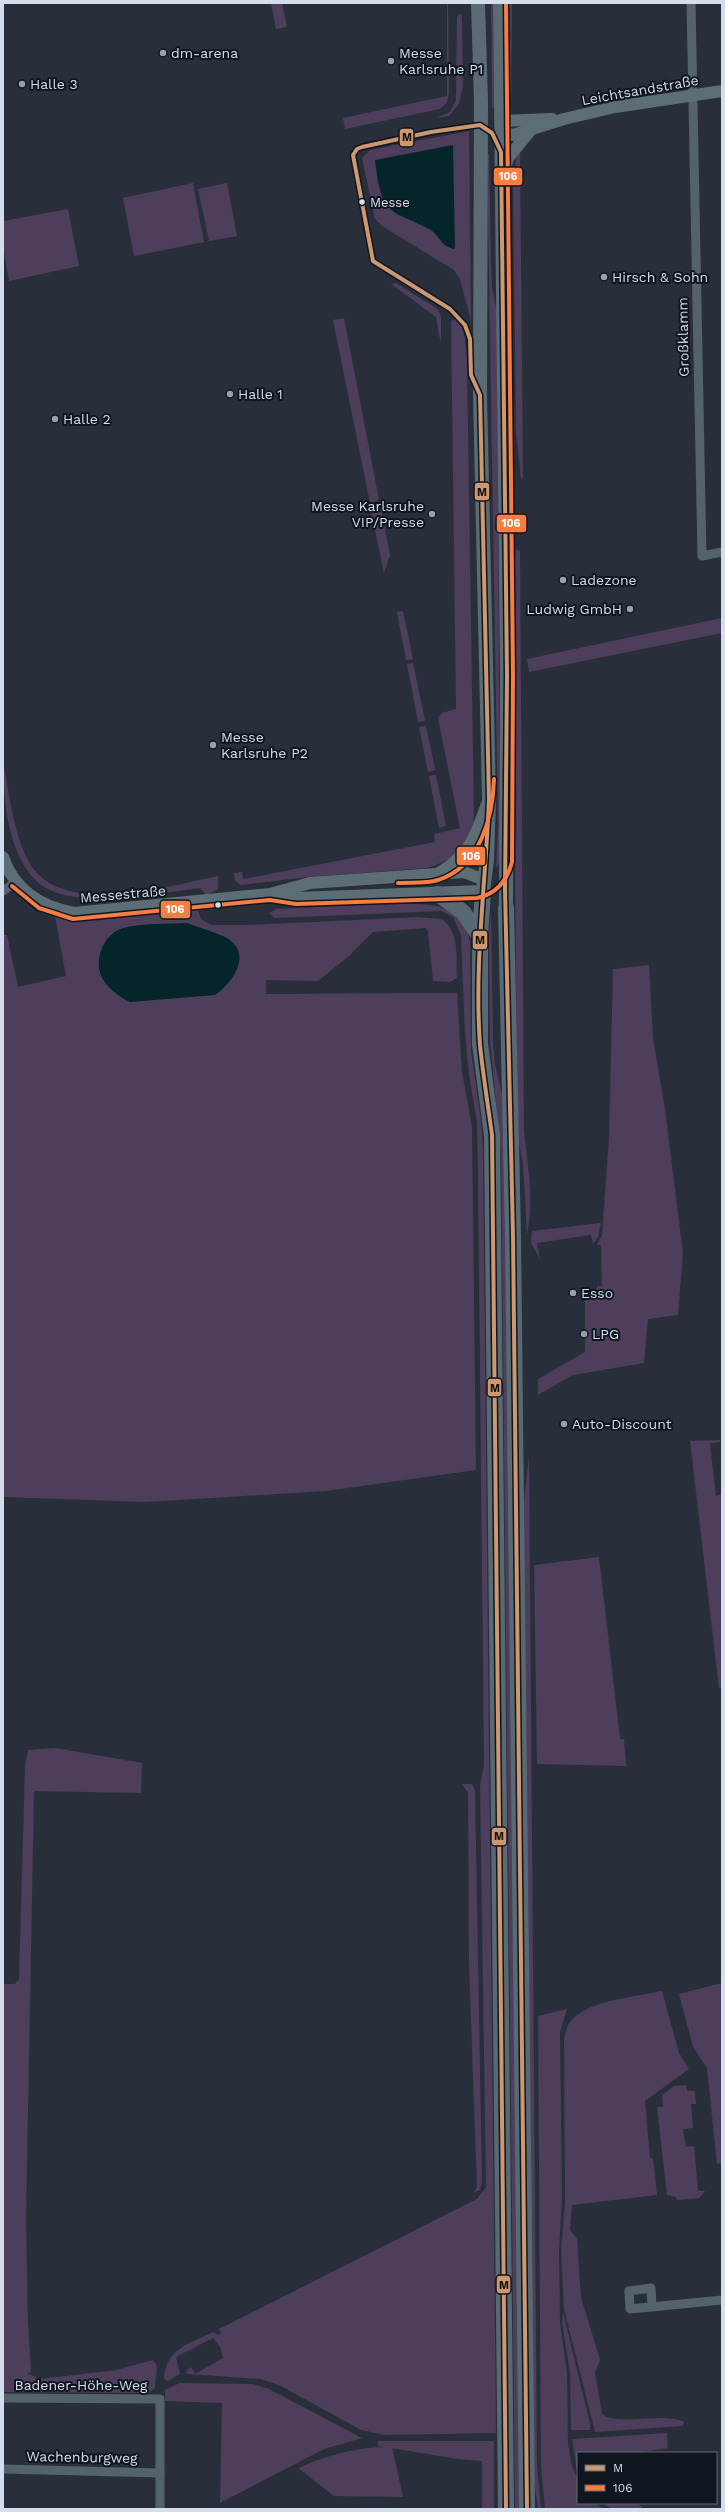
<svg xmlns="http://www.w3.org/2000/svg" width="725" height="2512" font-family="'Work Sans',sans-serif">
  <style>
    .green { fill: #4d3e5b }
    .water { fill: #04252a }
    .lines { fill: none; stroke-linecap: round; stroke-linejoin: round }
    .street { stroke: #54626b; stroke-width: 9 }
    .secondary { stroke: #5d6d76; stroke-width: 12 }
    .primary { stroke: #5a6b76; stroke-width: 14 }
    .highway { stroke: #596973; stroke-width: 16 }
    .bus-1-casing { stroke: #10161f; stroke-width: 7 }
    .bus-2-casing { stroke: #10161f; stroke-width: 7 }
    .bus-1 { stroke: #cd976f; stroke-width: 4 }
    .bus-2 { stroke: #f77d43; stroke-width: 4 }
    .poi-dot { fill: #98a0ad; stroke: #10161f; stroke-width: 1.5 }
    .bus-dot { fill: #d4ddeb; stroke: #10161f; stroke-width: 1.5 }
    .labels { text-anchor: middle; stroke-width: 4; stroke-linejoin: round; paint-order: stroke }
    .bus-label { font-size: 13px; fill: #d4ddeb; stroke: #10161f; text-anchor: start }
    .poi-label { font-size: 14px; fill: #d4ddeb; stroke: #10161f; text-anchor: start }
    .street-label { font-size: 14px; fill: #d4ddeb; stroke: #10161f }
    .line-badge { stroke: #10161f; stroke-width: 1.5 }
    .badge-label { font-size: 11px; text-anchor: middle; font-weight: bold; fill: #fff }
    .pale-badge-label { font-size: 11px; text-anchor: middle; font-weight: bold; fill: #111 }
  </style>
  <rect width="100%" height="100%" fill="#282f3b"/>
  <g class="green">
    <polygon points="271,3 282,3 287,27 276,29"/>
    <polygon points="447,3 448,3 449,93 447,102 440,109 345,129 343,118 447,96"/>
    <polygon points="491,3 493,3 494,108 492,107"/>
    <polygon points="506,3 512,3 511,96 507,91"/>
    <polygon points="459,14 462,14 463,86 459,104 449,116 436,118 450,112 456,100 457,18"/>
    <polygon points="469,131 471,321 460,279 454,270 382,226 375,219 362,158 370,150"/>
    <polygon points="520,151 523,477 521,479 516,431 513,186 516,159"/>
    <polygon points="487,154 489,154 491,262 492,288 497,312 500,862 496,869 498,825"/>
    <polygon points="193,183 204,242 134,256 123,198"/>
    <polygon points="227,183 237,236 209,241 198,189"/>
    <polygon points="68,209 79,266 9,281 3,247 3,221"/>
    <polygon points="396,283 438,309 441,317 441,345 436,317 391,284"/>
    <polygon points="344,318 379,500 370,503 333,320"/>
    <path d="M455 319 462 328 465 338 467 362 474 818C472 845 452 861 427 868L308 877 241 885 235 881 234 873 242 872 243 879 435 842 434 834 460 828 438 718 442 713 456 709 451 321Z"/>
    <polygon points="381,509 390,555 384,573 371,511"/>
    <path d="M516 549 520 551 524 1131C528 1167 534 1200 527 1235L523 1164 519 1142 517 1091 513 625V564Z"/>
    <polygon points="403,611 413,659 406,660 397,612"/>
    <polygon points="722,618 722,633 529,672 527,659"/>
    <polygon points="413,663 425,721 418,722 407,664"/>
    <polygon points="426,726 435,770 428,772 419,727"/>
    <path d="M3 763C10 795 13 833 29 862 60 919 168 886 218 876V889L206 895 200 888C161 893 79 908 46 888 9 866 3 801 3 763Z"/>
    <polygon points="436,775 446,826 439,828 429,776"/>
    <path d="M398 903C432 905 462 902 470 942L471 1051 481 1121 483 1153 496 2433 385 2435 361 2430 281 2386 261 2379 187 2374 186 2371 191 2367 195 2374 223 2358 220 2347 213 2338 176 2357 180 2374 168 2381 164 2379C166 2348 189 2344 213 2332L218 2335 221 2333 219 2329 477 2199 486 2187 480 1785 484 1765 478 1174 477 1122 469 1075 465 1033 461 935 453 917 442 911 274 918 269 913 277 909Z"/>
    <path d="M198 909 201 919 211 925H246L418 917 442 919C460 933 456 957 457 978L450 982 433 981 428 931 426 928 373 932 349 956 318 981 266 980V994L457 993 462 1072 472 1127 476 1470 326 1491 145 1502 3 1497V935H7L18 987 66 976 55 916 82 919Z"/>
    <polygon points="491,910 493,1043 495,1065 505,1106 520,2509 515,2509 501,1153 490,1040 489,936"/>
    <polygon points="649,965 653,1038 665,1109 683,1253 678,1315 648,1319 644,1363 573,1375 538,1395 538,1379 585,1352 585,1293 597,1293 597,1286 602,1286 601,1245 597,1245 602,1235 609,1138 613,969"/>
    <polygon points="601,1223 598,1237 593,1244 591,1235 537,1243 540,1259 531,1243 532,1231"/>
    <polygon points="720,1440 720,1442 710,1443 716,1496 722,1494 722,1687 719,1688 690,1441"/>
    <polygon points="529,1456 537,2465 541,2509 538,2509 534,2480 522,1518"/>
    <polygon points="599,1557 620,1739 624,1739 626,1766 537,1764 534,1565"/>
    <polygon points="55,1748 142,1763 141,1793 34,1791 26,2219 28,2323 31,2372 27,2373 40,2379 116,2370 153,2360 157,2366 155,2388 149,2393 3,2392 3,1984 15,1984 19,1979 25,1767 28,1750"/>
    <polygon points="462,1784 472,1784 475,1790 482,2181 480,2190 473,2193 477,2187 469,1963 468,1793"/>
    <polygon points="722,1983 722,2163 717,2164 707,2068 693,2047 679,1994"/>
    <path d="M662 1991 679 2053 689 2069 645 2101 650 2158H653L657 2195 572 2205 570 2230 577 2239 581 2297 600 2360 595 2373 602 2414C618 2427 664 2411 684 2422L683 2426 595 2432 564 2309 561 2252 565 2201 564 2037C566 2032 567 2026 570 2022 587 2000 635 1997 662 1991Z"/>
    <polygon points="567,2009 560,2032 562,2198 559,2251 560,2322 567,2372 568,2443 572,2466 578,2481 578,2503 595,2503 603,2509 545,2509 541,2468 538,2016"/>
    <polygon points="686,2085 687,2091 695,2091 696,2104 691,2104 693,2128 683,2129 686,2147 694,2146 698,2191 705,2191 699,2198 677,2200 676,2197 667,2195 657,2107 663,2107 662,2095 674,2086"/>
    <polygon points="563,2312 590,2423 590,2430 571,2430 570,2373 562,2322"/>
    <polygon points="180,2383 253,2384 269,2389 362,2438 324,2449 220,2503 222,2403 165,2401 165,2390"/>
    <polygon points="667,2433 668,2448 635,2453 578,2453 578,2473 577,2471 572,2439"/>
    <polygon points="378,2441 494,2441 494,2509 482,2509 482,2461 458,2459 378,2446"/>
    <path d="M392 2447 403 2497 334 2496 298 2468C331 2454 355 2447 392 2447Z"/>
    <polygon points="603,2503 637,2503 644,2509 611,2509"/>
  </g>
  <g class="water">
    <path d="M453 145 455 249C441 247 441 238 432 231 423 225 411 221 401 216 379 206 378 182 375 160Z"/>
    <path d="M187 923C197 927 222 934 230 940 252 957 231 984 215 995L130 1002C120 997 110 990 104 981 92 964 102 934 123 928 142 923 167 924 187 923Z"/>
  </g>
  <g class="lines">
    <g class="street">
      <polyline points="691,3 702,556 722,552"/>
      <polyline points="3,891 16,882"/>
      <polyline points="652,2307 651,2288 629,2291 630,2309 722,2300"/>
      <polyline points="3,2398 160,2399 160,2509"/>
      <polyline points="3,2469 160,2473"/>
    </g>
    <g class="secondary">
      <polyline points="501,121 552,119"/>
      <polyline points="502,132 513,135 564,119 615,107 722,91"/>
      <polyline points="504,173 508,158 530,131"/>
      <path d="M3 857C14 890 41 907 74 913L270 894 310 883 464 872 484 880"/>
      <path d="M439 873C470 854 475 838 487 804"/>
      <polyline points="274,895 296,898 483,891"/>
    </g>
    <g class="primary">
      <polyline points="478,3 481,101 480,395 489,799 487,860 483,891"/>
      <polyline points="500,3 507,675 506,908"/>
    </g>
    <g class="highway">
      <polyline points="483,891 480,937 480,1044 492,1135 506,2509"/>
      <polyline points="438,894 463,912 480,937"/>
      <polyline points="506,908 513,1235 527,2509"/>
    </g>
    <g class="bus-1-casing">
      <path id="bus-1" d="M506 2509 492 1135C488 1105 483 1075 480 1045 474 964 486 880 489 799L480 395 471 375 470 339 465 325 450 309 373 261 353 155 357 149 362 147 431 132 480 125 492 133 501 152 507 675 505 890 513 1235 527 2509"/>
    </g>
    <g class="bus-2-casing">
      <g id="bus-2">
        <path d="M398 883C411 882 425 884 438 880 480 867 493 817 494 779"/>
        <path d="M12 886 39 908 73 919 270 900 296 904 477 898C496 894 507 881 512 862L513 675 506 3"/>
      </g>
    </g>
    <use href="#bus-1" class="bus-1"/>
    <use href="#bus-2" class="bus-2"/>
  </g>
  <g class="poi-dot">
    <circle cx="163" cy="53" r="4"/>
    <circle cx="391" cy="61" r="4"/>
    <circle cx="22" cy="84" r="4"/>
    <circle cx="604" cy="277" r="4"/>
    <circle cx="230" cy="394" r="4"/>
    <circle cx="55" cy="419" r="4"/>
    <circle cx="432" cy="514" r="4"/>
    <circle cx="563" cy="580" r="4"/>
    <circle cx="630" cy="609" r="4"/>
    <circle cx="213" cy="745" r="4"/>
    <circle cx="573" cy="1293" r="4"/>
    <circle cx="584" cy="1334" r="4"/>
    <circle cx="564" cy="1424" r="4"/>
  </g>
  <g class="bus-dot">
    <circle cx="362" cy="202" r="3.5"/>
    <circle cx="218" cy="905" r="3.5"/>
  </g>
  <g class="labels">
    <g class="bus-label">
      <text x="370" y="207">Messe</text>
    </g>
    <g class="poi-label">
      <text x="171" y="58">dm-arena</text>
      <text x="399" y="58">Messe<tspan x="399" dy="16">Karlsruhe P1</tspan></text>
      <text x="30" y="89">Halle 3</text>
      <text x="612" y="282">Hirsch &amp; Sohn</text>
      <text x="238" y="399">Halle 1</text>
      <text x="63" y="424">Halle 2</text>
      <text x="424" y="511" text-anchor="end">Messe Karlsruhe<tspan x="424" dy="16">VIP/Presse</tspan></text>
      <text x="571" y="585">Ladezone</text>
      <text x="622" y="614" text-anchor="end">Ludwig GmbH</text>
      <text x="221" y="742">Messe<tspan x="221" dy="16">Karlsruhe P2</tspan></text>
      <text x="581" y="1298">Esso</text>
      <text x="592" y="1339">LPG</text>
      <text x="572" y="1429">Auto-Discount</text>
    </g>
    <g class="street-label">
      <text transform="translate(640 90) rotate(-10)" y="5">Leichtsandstraße</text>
      <text transform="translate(683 337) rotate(-91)" y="5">Großklamm</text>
      <text transform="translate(123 894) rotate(-5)" y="5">Messestraße</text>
      <text x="81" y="2390">Badener-Höhe-Weg</text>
      <text transform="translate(82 2457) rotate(1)" y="5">Wachenburgweg</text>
    </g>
  </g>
  <g class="line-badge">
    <rect x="399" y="128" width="15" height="19" rx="4" fill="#cd976f"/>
    <rect x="493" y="167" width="30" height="19" rx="4" fill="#f77d43"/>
    <rect x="474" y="482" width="16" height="19" rx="4" fill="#cd976f"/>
    <rect x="496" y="514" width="31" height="19" rx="4" fill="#f77d43"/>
    <rect x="456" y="846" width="30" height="20" rx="4" fill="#f77d43"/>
    <rect x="160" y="900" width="31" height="19" rx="4" fill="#f77d43"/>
    <rect x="472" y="930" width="16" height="20" rx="4" fill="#cd976f"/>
    <rect x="487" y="1378" width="15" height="19" rx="4" fill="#cd976f"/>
    <rect x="491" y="1827" width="16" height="19" rx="4" fill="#cd976f"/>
    <rect x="496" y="2275" width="15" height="19" rx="4" fill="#cd976f"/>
  </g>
  <g class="badge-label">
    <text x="508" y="180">106</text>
    <text x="511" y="527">106</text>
    <text x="471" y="860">106</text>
    <text x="175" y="913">106</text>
  </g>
  <g class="pale-badge-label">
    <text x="407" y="141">M</text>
    <text x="482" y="496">M</text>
    <text x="480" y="944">M</text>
    <text x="495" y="1392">M</text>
    <text x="499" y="1840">M</text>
    <text x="504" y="2289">M</text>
  </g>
  <rect width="725" height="2512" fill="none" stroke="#d4ddeb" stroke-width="8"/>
  <rect x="577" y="2452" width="140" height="52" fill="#10161f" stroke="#5e6671"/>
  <rect x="585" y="2465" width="20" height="6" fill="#cd976f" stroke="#5e6671"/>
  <text x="613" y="2472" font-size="12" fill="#d4ddeb">M</text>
  <rect x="585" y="2485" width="20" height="6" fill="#f77d43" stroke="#5e6671"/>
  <text x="613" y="2492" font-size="12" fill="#d4ddeb">106</text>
</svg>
